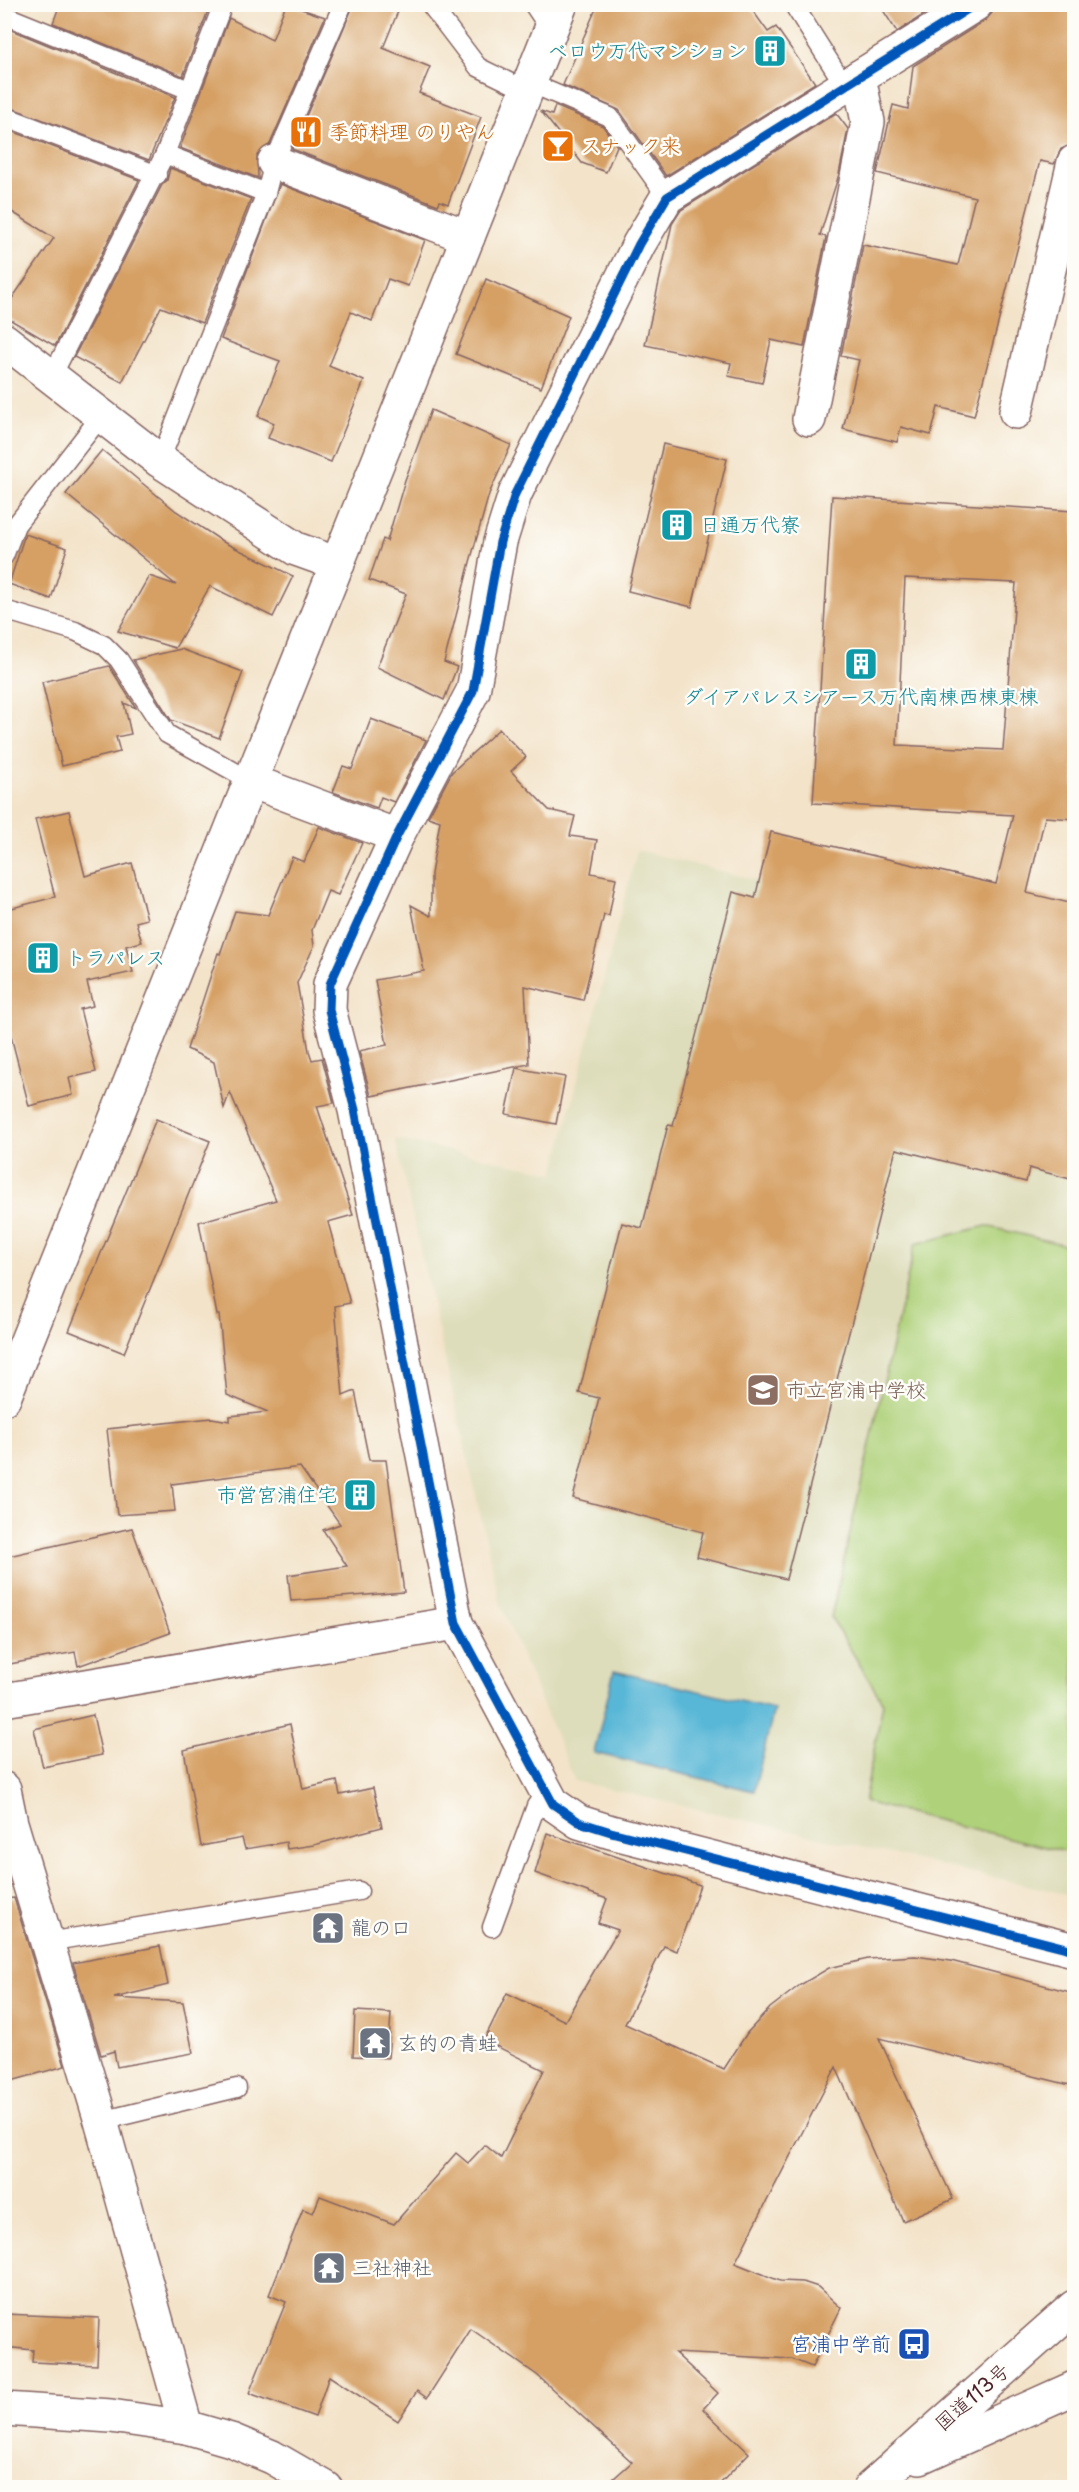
<svg xmlns="http://www.w3.org/2000/svg" width="1079" height="2492" font-family="'Playpen Sans','Klee One',sans-serif">
  <style>
    .built { fill: #deddbb }
    .green { fill: #afd17a; stroke: #7c7852; stroke-width: 1.5 }
    .water { fill: #58b7d7; stroke: #516b81; stroke-width: 1.5 }
    .building { fill: #d6a065; fill-rule: evenodd }
    .lines { fill: none; stroke-linecap: round; stroke-linejoin: round }
    .service-casing { stroke: #856462; stroke-width: 21 }
    .minor-casing { stroke: #856462; stroke-width: 36 }
    .tertiary-casing { stroke: #856462; stroke-width: 36 }
    .trunk-casing { stroke: #856462; stroke-width: 36 }
    .service { stroke: #fff; stroke-width: 18 }
    .minor { stroke: #fff; stroke-width: 33 }
    .tertiary { stroke: #fff; stroke-width: 33 }
    .trunk { stroke: #fff; stroke-width: 33 }
    .cycleway-casing { stroke: #fdfcf7; stroke-width: 13 }
    .cycleway { stroke: #0057b8; stroke-width: 9 }
    .labels { text-anchor: middle; stroke-width: 5; stroke-linejoin: round; paint-order: stroke }
    .culture-label { font-size: 20px; fill: #0d838f; stroke: #fdfcf7; text-anchor: end }
    .food-label { font-size: 20px; fill: #c56008; stroke: #fdfcf7; text-anchor: start }
    .education-label { font-size: 20px; fill: #785e54; stroke: #fdfcf7; text-anchor: start }
    .worship-label { font-size: 20px; fill: #5b616d; stroke: #fdfcf7; text-anchor: start }
    .transit-label { font-size: 20px; fill: #164399; stroke: #fdfcf7; text-anchor: end }
    .street-label { font-size: 20px; fill: #4a1f2b; stroke: #fdfcf7 }
  </style>
  <rect width="100%" height="100%" fill="#fdfcf7"/>
  <filter id="ink" filterUnits="userSpaceOnUse"><feTurbulence type="fractalNoise" baseFrequency=".0167" numOctaves="2"/><feDisplacementMap in="SourceGraphic" scale="12" xChannelSelector="R" yChannelSelector="G"/><feConvolveMatrix kernelMatrix="1 2 1 2 8 2 1 2 1" color-interpolation-filters="sRGB"/></filter>
  <filter id="wash" filterUnits="userSpaceOnUse"><feTurbulence type="fractalNoise" baseFrequency=".008" numOctaves="4" result="noise"/><feDisplacementMap in="SourceGraphic" scale="24" xChannelSelector="R" yChannelSelector="G"/><feGaussianBlur stdDeviation="1.35" result="paint"/><feColorMatrix in="noise" values="0 0 0 0 0 0 0 0 0 0 0 0 0 0 0 0 0 1.4 0 .05"/><feComposite in="paint" operator="in"/></filter>
  <g filter="url(#wash)">
    <rect width="100%" height="100%" fill="#f3e3c9"/>
    <polygon class="built" points="637,850 1074,960 1074,1896 575,1781 501,1606 395,1139 554,1173"/>
    <polygon class="green" points="986,1226 1074,1247 1074,1854 864,1802 883,1703 831,1617 915,1244"/>
    <polygon class="water" points="614,1671 774,1709 754,1791 594,1753"/>
    <g id="blocks">
      <g class="building">
        <polygon points="60,4 202,4 209,8 183,76 53,23"/>
        <polygon points="286,4 325,17 270,144 257,155 258,178 180,148 229,18 272,40"/>
        <polygon points="354,4 401,4 383,48 430,67 419,93 481,117 448,204 440,201 438,205 292,149"/>
        <polygon points="598,4 748,4 768,32 776,27 815,83 666,176 619,110 563,85"/>
        <polygon points="879,4 940,4 897,32"/>
        <polygon points="995,4 1074,4 1074,144 1061,149 1054,164 1040,161 974,416 938,407 931,435 901,427 897,442 843,429 859,360 841,356 863,245 958,265 975,197 877,173 893,105 908,109 913,66 986,20 992,13"/>
        <polygon points="4,27 175,97 149,160 4,105"/>
        <polygon points="555,106 603,126 617,146 606,172 582,163 541,111 552,115"/>
        <polygon points="836,113 848,129 839,174 820,235 826,237 804,347 771,340 762,383 728,376 731,363 645,345 672,224 681,210"/>
        <polygon points="4,128 139,180 55,346 4,316 4,310 54,238 4,207"/>
        <polygon points="170,168 251,199 202,323 161,307 122,382 74,357 162,185 167,180"/>
        <polygon points="280,184 425,240 408,286 388,279 372,321 351,312 329,366 364,381 331,462 268,438 274,423 258,416 280,361 221,339"/>
        <polygon points="486,279 569,316 541,388 456,354"/>
        <polygon points="431,410 511,445 489,494 470,562 444,662 457,667 444,700 377,667 406,594 369,580 383,539 387,541 405,480"/>
        <polygon points="663,444 727,459 692,607 628,591"/>
        <polygon points="102,450 176,511 225,543 293,576 273,617 210,586 175,648 118,631 149,576 176,585 66,494"/>
        <path d="M832 496 1074 511V819L1045 817 1027 893 1074 904V1180L1029 1168 1026 1182 896 1149 786 1579 697 1557 703 1532 573 1498 599 1398 579 1393 622 1223 642 1228 668 1125 673 1126 733 892 755 898 771 832 996 884 1013 815 813 803ZM905 578 1016 583 1003 750 897 745Z"/>
        <polygon points="25,534 67,548 51,599 9,584"/>
        <polygon points="181,649 243,672 219,738 171,720 133,660"/>
        <polygon points="109,666 136,708 124,703 131,734 116,737 120,752 62,766 42,682"/>
        <polygon points="371,719 426,740 394,802 381,797 377,808 333,792 343,766 352,769"/>
        <polygon points="499,729 526,757 511,771 549,810 575,816 570,836 597,840 591,873 616,878 609,916 604,915 583,1000 525,986 529,1064 371,1096 359,1051 387,1045 375,980 424,971 411,905 431,916 431,874 440,821 428,817 452,772"/>
        <polygon points="69,811 85,876 132,863 147,919 136,922 142,942 126,946 133,972 87,982 93,1006 80,1009 96,1072 69,1078 73,1095 29,1106 4,1009 4,910 55,897 35,819"/>
        <polygon points="319,827 362,843 338,895 328,891 312,930 314,946 297,983 309,1051 312,1060 322,1058 334,1103 317,1106 353,1215 328,1222 350,1303 335,1306 343,1396 355,1391 369,1460 386,1460 404,1592 291,1601 288,1575 347,1566 323,1530 340,1524 300,1467 172,1484 175,1511 117,1515 107,1429 212,1418 230,1421 230,1416 268,1412 227,1395 219,1315 217,1315 199,1222 276,1200 230,1092 224,1108 214,1062 187,1049 218,953 220,954 235,911 268,915 292,857 304,862"/>
        <polygon points="516,1068 565,1077 556,1124 506,1114"/>
        <polygon points="156,1119 210,1141 124,1353 69,1331"/>
        <polygon points="132,1528 170,1633 78,1666 75,1652 4,1665 4,1557"/>
        <polygon points="93,1715 102,1755 43,1767 34,1729"/>
        <polygon points="290,1724 303,1789 337,1781 340,1795 373,1788 382,1827 314,1845 287,1849 286,1842 245,1849 242,1838 201,1846 184,1750"/>
        <polygon points="547,1833 700,1885 677,1951 664,1946 625,2024 724,2069 747,2033 770,2008 800,1985 829,1968 868,1959 915,1956 951,1961 1074,1993 1074,2086 879,2038 953,2199 903,2221 836,2067 735,2263 780,2281 803,2282 818,2287 841,2308 812,2367 792,2359 675,2353 718,2393 703,2409 749,2453 717,2487 604,2487 632,2462 537,2375 471,2329 427,2398 417,2391 398,2421 329,2376 315,2417 249,2393 286,2302 269,2295 303,2209 313,2213 320,2196 394,2224 456,2153 468,2163 485,2145 501,2158 544,2070 484,2040 507,1993 565,2021 618,1930 598,1923 607,1899 535,1873"/>
        <polygon points="14,1898 65,2066 4,2083 4,1899"/>
        <polygon points="160,1946 168,1985 114,1998 183,2002 193,2053 117,2067 114,2051 101,2055 73,1963"/>
        <polygon points="355,2011 391,2013 388,2058 353,2056"/>
        <polygon points="4,2314 99,2318 97,2365 32,2362 33,2350 4,2347"/>
      </g>
    </g>
  </g>
  <g filter="url(#ink)">
    <use href="#blocks" fill-opacity="0" stroke="#856462" stroke-width="1.5"/>
    <g class="lines">
      <g class="service-casing">
        <g id="service">
          <polyline points="430,4 478,67 527,91"/>
          <polyline points="533,4 551,31"/>
          <polyline points="793,4 845,86"/>
          <polyline points="4,15 189,90"/>
          <polyline points="530,83 610,117 667,197"/>
          <polyline points="4,116 157,175"/>
          <polyline points="165,154 223,4"/>
          <polyline points="52,376 165,154 266,193 274,162 343,4"/>
          <polyline points="160,461 266,193"/>
          <polyline points="4,556 16,525 101,416"/>
          <polyline points="4,610 75,631 104,645 119,660 167,734 251,781"/>
          <polyline points="492,1927 536,1806 546,1792"/>
          <polyline points="47,1942 359,1891"/>
          <polyline points="101,2121 237,2088"/>
        </g>
      </g>
      <g class="minor-casing">
        <g id="minor">
          <polyline points="976,4 667,197 639,244 515,494 500,542 473,691 397,836 330,984 329,1010 355,1110 456,1623 553,1804 579,1822 611,1832 1074,1950"/>
          <polyline points="274,162 468,237"/>
          <polyline points="4,340 160,461 296,549 338,564"/>
          <polyline points="1016,412 1074,162"/>
          <polyline points="809,419 868,122 859,77"/>
          <polyline points="251,781 397,836"/>
          <polyline points="4,1398 561,4"/>
          <polyline points="4,1700 456,1623"/>
          <polyline points="4,1789 11,1823 101,2121 186,2427"/>
        </g>
      </g>
      <g class="tertiary-casing">
        <polyline id="tertiary" points="4,2409 111,2416 186,2427 231,2440 272,2457 326,2488"/>
      </g>
      <g class="trunk-casing">
        <g id="trunk">
          <polyline points="920,2457 1074,2388"/>
          <polyline points="870,2488 1074,2307"/>
        </g>
      </g>
      <use href="#service" class="service"/>
      <use href="#minor" class="minor"/>
      <use href="#tertiary" class="tertiary"/>
      <use href="#trunk" class="trunk"/>
      <g class="cycleway-casing">
        <polyline id="cycleway" points="976,4 667,197 639,244 515,494 500,542 473,691 397,836 330,984 329,1010 355,1110 456,1623 553,1804 579,1822 611,1832 1074,1950"/>
      </g>
      <use href="#cycleway" class="cycleway"/>
    </g>
  </g>
  <defs>
    <g id="building-square" transform="scale(1.725)"><rect x="-9" y="-9" width="18" height="18" rx="4" fill="#0f9aa8" stroke="#fdfcf7"/><path d="M-4-6H4V6H1V3H-1V6H-4ZM-2.5-4.3h1.7v1.8h-1.7ZM.8-4.3h1.7v1.8H.8ZM-2.5-1h1.7V.8h-1.7ZM.8-1h1.7V.8H.8Z" fill="#fff"/></g>
    <g id="restaurant-square" transform="scale(1.725)"><rect x="-9" y="-9" width="18" height="18" rx="4" fill="#e8710a" stroke="#fdfcf7"/><path d="M-5-6h1v4h1v-4h1v4h1v-4h1v5L-1.5 .5V6h-2V.5L-5-1ZM5-6V6H3V1.5H1.5Q1.5-4 5-6Z" fill="#fff"/></g>
    <g id="bar-square" transform="scale(1.725)"><rect x="-9" y="-9" width="18" height="18" rx="4" fill="#e8710a" stroke="#fdfcf7"/><path d="M-6-5H6L.8 .8V4.5H3.5V6h-7V4.5H-.8V.8Z" fill="#fff"/></g>
    <g id="school-square" transform="scale(1.725)"><rect x="-9" y="-9" width="18" height="18" rx="4" fill="#8d6e63" stroke="#fdfcf7"/><path d="M0-5L7-2L0 1L-7-2ZM-4 1L0 2.5L4 1V4Q0 6-4 4Z" fill="#fff"/></g>
    <g id="temple-square" transform="scale(1.725)"><rect x="-9" y="-9" width="18" height="18" rx="4" fill="#6b7280" stroke="#fdfcf7"/><path d="M0-6L5-2H3V0L6.5 2.5H4V6H1.5V3h-3V6H-4V2.5H-6.5L-3 0V-2H-5Z" fill="#fff"/></g>
    <g id="bus-square" transform="scale(1.725)"><rect x="-9" y="-9" width="18" height="18" rx="4" fill="#1a4fb4" stroke="#fdfcf7"/><path d="M-5-6H5V4H4V6H2V4H-2V6H-4V4H-5ZM-3.5-4V0h7V-4ZM-3.5 1.2v1.5H-2V1.2ZM2 1.2v1.5H3.5V1.2Z" fill="#fff"/></g>
  </defs>
  <g fill-rule="evenodd">
    <use href="#building-square" x="770" y="51"/>
    <use href="#restaurant-square" x="306" y="132"/>
    <use href="#bar-square" x="558" y="146"/>
    <use href="#building-square" x="677" y="525"/>
    <use href="#building-square" x="861" y="664"/>
    <use href="#building-square" x="43" y="958"/>
    <use href="#school-square" x="763" y="1390"/>
    <use href="#building-square" x="360" y="1495"/>
    <use href="#temple-square" x="328" y="1928"/>
    <use href="#temple-square" x="375" y="2043"/>
    <use href="#temple-square" x="329" y="2268"/>
    <use href="#bus-square" x="914" y="2344"/>
  </g>
  <g class="labels">
    <g class="culture-label">
      <text x="747" y="58">ベロウ万代マンション</text>
      <text x="700" y="532" text-anchor="start">日通万代寮</text>
      <text x="861" y="704" text-anchor="middle">ダイアパレスシアース万代南棟西棟東棟</text>
      <text x="66" y="965" text-anchor="start">トラパレス</text>
      <text x="337" y="1502">市営宮浦住宅</text>
    </g>
    <g class="food-label">
      <text x="329" y="139">季節料理 のりやん</text>
      <text x="581" y="153">スナック来</text>
    </g>
    <g class="education-label">
      <text x="786" y="1397">市立宮浦中学校</text>
    </g>
    <g class="worship-label">
      <text x="351" y="1935">龍の口</text>
      <text x="398" y="2050">玄的の青蛙</text>
      <text x="352" y="2275">三社神社</text>
    </g>
    <g class="transit-label">
      <text x="891" y="2351">宮浦中学前</text>
    </g>
    <g class="street-label">
      <text transform="translate(972 2397) rotate(-41)" y="7">国道113号</text>
    </g>
  </g>
  <rect width="1079" height="2492" fill="none" stroke="#fdfcf7" stroke-width="24"/>
</svg>
